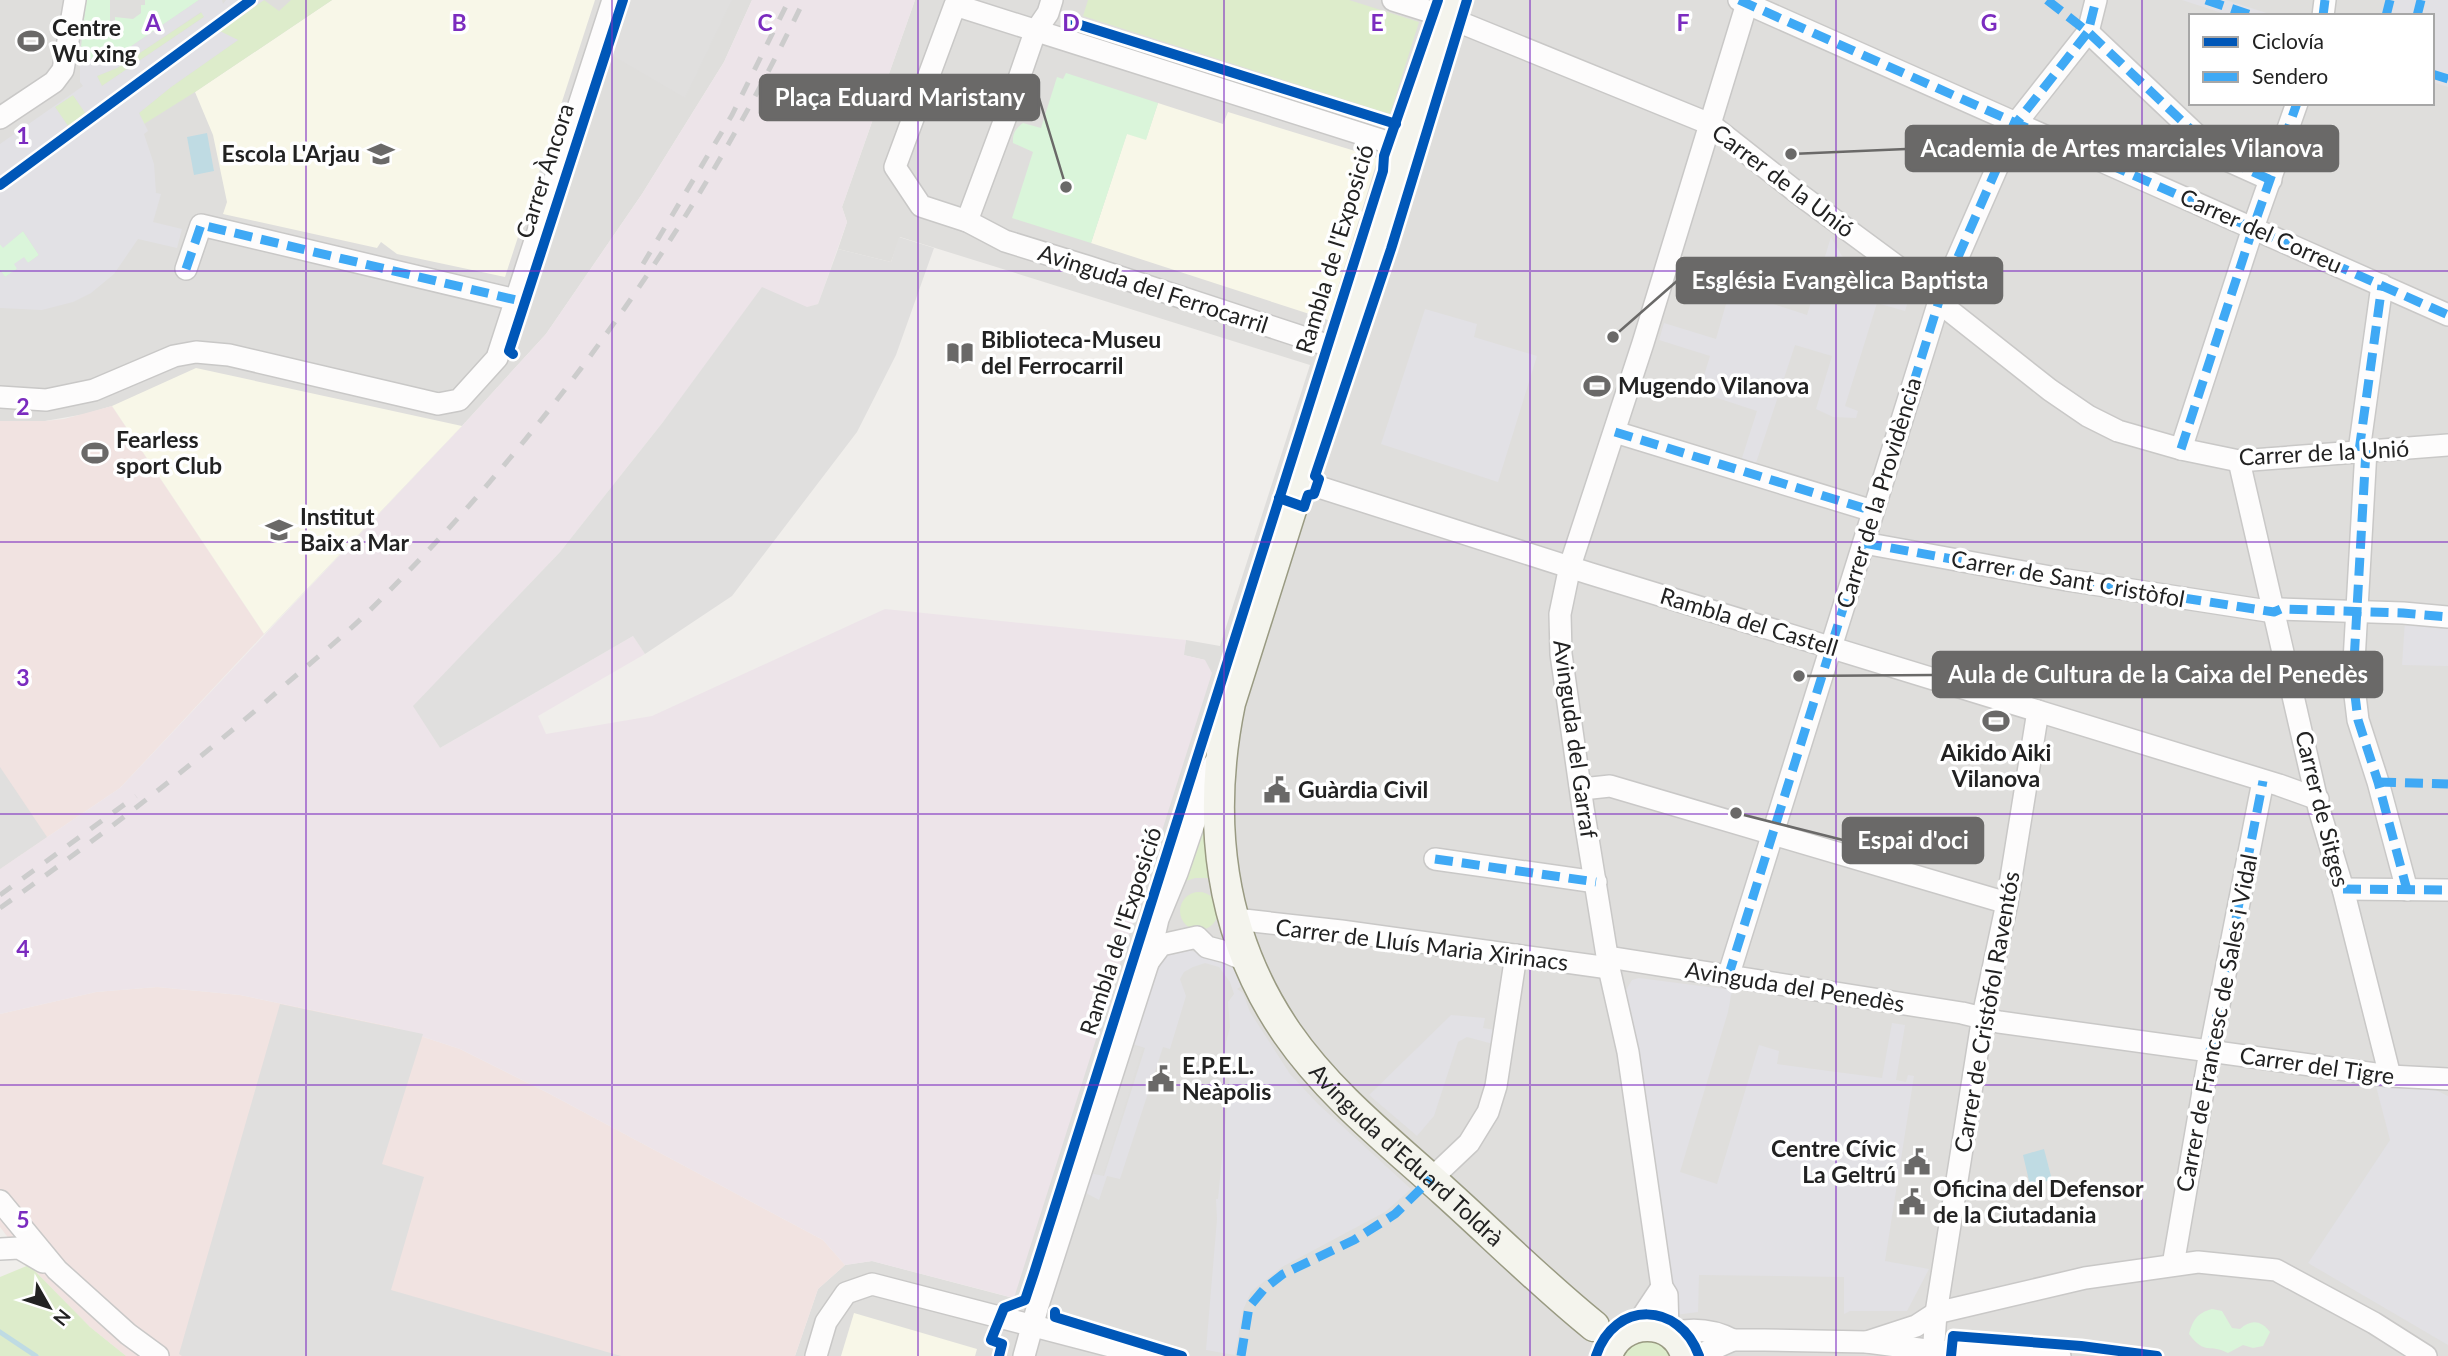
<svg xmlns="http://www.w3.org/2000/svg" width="2448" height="1356" font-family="Lato,sans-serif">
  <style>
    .residential { fill: #dfdedc; fill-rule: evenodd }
    .commercial { fill: #f1e3e1 }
    .industrial { fill: #ede4e9 }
    .education { fill: #f8f7e8 }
    .grass { fill: #ddeccb }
    .park { fill: #daf5da }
    .parking { fill: #e0dfde }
    .plaza { fill: #e2e1e5; fill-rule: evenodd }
    .water { fill: #bfdbe3 }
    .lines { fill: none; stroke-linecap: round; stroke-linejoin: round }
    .stream { stroke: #bfdbe3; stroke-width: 5 }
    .street-casing { stroke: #c9c8c7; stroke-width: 24 }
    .secondary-casing { stroke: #999a82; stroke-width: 33 }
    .street { stroke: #fdfcfc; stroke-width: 21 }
    .secondary { stroke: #f4f4ed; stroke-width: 30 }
    .rail { stroke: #ccc; stroke-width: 5; stroke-dasharray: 14 14; stroke-linecap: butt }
    .quiet { stroke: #3fa9f5; stroke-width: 9; stroke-dasharray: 18 9; stroke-linecap: butt }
    .cycleway-casing { stroke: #fff; stroke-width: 15 }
    .cycleway { stroke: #0057b8; stroke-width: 10 }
    .grid { fill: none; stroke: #7b2cbf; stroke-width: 2; stroke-opacity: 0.55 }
    .labels { text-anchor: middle; stroke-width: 7; stroke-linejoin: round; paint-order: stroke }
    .poi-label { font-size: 23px; font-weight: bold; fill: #222; stroke: #fff; text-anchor: start }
    .street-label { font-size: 23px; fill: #222; stroke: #fff }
    .grid-label { font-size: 23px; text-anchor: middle; font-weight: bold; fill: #7b2cbf; stroke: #fff; stroke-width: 7; stroke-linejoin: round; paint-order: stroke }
    .leader { fill: none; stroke: #6a6968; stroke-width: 2.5 }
    .callout-dot { fill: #6a6968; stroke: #fff; stroke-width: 2.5 }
    .callout { fill: #6a6968; stroke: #6a6968; stroke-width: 2.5 }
    .callout-label { font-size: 24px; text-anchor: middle; font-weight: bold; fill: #fff }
  </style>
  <rect width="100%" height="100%" fill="#f0eeeb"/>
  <g class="residential">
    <polygon points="0,0 752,0 724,62 642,194 546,334 462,426 264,634 112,406 85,414 45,421 0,421"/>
    <path d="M915 0H2448V1356H795L818 1289 845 1265 872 1261 1013 1298 1205 660 1183 655 1186 640 1220 646 1310 365 900 237 891 262 838 249 847 222 842 207ZM2191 16H2432V103H2191Z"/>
  </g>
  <g class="commercial">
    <polygon points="112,406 264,634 120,788 0,869 0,421 45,421 64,419"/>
    <polygon points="157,987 240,995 393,1027 460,1049 548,1093 823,1240 845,1265 818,1289 795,1356 126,1356 90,1327 29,1265 0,1227 0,1014 96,992"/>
  </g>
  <polygon class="industrial" points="752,0 915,0 842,207 847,222 818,304 808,307 663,422 560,552 414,706 440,748 633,636 645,654 538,716 546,734 652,716 885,609 1186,640 1184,655 1205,660 1212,673 1014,1298 872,1261 845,1265 823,1240 548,1093 460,1049 393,1027 240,995 157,987 96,992 0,1014 0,869 120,788 462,426 546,334 642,194 724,62"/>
  <g class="education">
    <polygon points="332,0 595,0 505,277 397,254 381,242 377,248 223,214 227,202 213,135 195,92"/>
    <polygon points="1158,103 1223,124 1228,112 1378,158 1328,320 1091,243 1127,133 1146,139"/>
    <polygon points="196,368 462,426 264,634 112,406"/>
    <polygon points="854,1313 977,1349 975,1356 841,1356"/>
  </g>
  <g class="grass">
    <polygon points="264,0 279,11 291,0 332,0 195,92 144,124 139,113 171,87 238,40 219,32"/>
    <polygon points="1088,0 1349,0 1419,22 1390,114 1083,16"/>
    <polygon points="202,12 205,16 102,86 97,76 117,68"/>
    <polygon points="73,95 86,114 68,126 55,107"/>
    <polygon points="1210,804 1211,878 1195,878 1183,882"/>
    <circle cx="1199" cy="911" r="19"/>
    <polygon points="29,1265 90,1327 126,1356 0,1356 0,1277"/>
    <polygon points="1656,1337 1675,1356 1617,1356 1621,1346"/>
  </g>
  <g class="park">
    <polygon points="86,0 110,0 110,24 115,24 115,17 133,19 141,13 141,5 145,5 145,0 199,0 117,56 92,59 80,57"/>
    <path d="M1066 73 1158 103 1146 140 1127 134 1091 243 1012 218 1033 152 1013 143C1012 134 1016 128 1023 123L1041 128 1057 77 1063 79Z"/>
    <polygon points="23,231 39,255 28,263 24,258 17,269 5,277 0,270 0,244 3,247"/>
    <path d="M2212 1309 2222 1311 2232 1328 2240 1329C2251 1319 2261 1320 2270 1332L2263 1346 2253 1348 2243 1345 2228 1353C2210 1343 2205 1356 2189 1334 2193 1320 2197 1313 2212 1309Z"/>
  </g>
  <g class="parking">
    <polygon points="631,0 732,0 685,98 613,56"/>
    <polygon points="899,237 934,248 896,355 857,432 732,596 645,654 633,636 440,748 413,706 560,552 663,422 762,287 807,307 818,304 838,249 891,262"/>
    <polygon points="0,767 47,837 0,869"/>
    <polygon points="280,1004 423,1034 382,1164 424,1177 391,1290 621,1356 182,1356 179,1354"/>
    <polygon points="1131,1045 1143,1048 1103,1176 1091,1172"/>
  </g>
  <g class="plaza">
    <path d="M199 0H222L223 4 226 0H264L220 31 238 40 171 87 139 113 148 131 144 134 154 164 156 193 161 194 153 222 182 229 177 248 138 239 114 274 91 293 73 302 42 310 0 308V270L5 277 17 269 14 264 24 257 28 263 39 255 23 231 3 248 0 244V144L83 86 80 82V57L92 59 117 56ZM201 12 204 17 102 86 97 76 117 68ZM73 95 86 114 68 126 55 107Z"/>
    <polygon points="2182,0 2226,0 2276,16 2231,16"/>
    <polygon points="2393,0 2448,0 2448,87 2432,82 2432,16 2389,16"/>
    <polygon points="1831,237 1842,256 1857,274 1903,299 1909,298 1905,311 1877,303 1845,406 1858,411 1856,418 1833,417 1816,409 1832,356 1795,345 1755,466 1741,461 1757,411 1699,392 1710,356 1659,340 1664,323 1716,339 1730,290 1807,315"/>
    <polygon points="1425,309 1477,324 1474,337 1537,356 1498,482 1381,444"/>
    <polygon points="2405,621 2448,623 2448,666 2402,665"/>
    <polygon points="1177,948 1224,958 1235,965 1243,985 1237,989 1243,993 1250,1012 1290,1074 1318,1104 1411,1189 1385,1212 1282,1267 1251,1292 1243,1310 1235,1355 1206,1350 1217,1219 1216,1199 1218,1199 1231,1064 1223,1070 1226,1042 1230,1027 1228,1002 1234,994 1230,982 1219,967 1205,963 1193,967 1184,972 1180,979 1186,996 1170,1049 1163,1047 1120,1179 1107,1176 1099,1200 1084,1192 1090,1173 1104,1176 1121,1123 1145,1048 1132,1044 1158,961 1164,951"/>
    <polygon points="1639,978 1732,990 1728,1012 1680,1172 1717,1184 1759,1045 1779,1051 1777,1064 1882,1078 1892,1023 1905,1025 1896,1080 1906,1082 1908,1075 1914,1076 1885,1261 1929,1269 1907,1311 1850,1311 1844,1314 1844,1277 1699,1275 1698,1312 1675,1315 1673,1285 1626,990 1632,980"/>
    <polygon points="1451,1015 1485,1018 1483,1028 1495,1030 1493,1044 1467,1037 1458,1042 1434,1116 1417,1136 1369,1095"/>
    <polygon points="2375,1082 2432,1088 2448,1096 2448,1345 2308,1263 2390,1140"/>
  </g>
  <g class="water">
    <polygon points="207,133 214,171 194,175 187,137"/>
    <polygon points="2044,1149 2052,1180 2030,1185 2023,1155"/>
  </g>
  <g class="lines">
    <polyline class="stream" points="0,1332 36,1356"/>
    <g class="street-casing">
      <g id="street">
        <polyline points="1393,0 1447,17 1710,124 1799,194 1940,298 1950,311 2050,390 2088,416 2118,431 2181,449 2239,461 2448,445"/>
        <polyline points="1739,0 2448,315"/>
        <polyline points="2323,16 2325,0"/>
        <polyline points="2088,32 2220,157 2271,180"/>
        <polyline points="0,118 54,82 63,70 75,0"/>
        <polyline points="967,221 1005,119 1035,32 1048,13 1052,0"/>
        <polyline points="186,269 201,225 516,300"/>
        <polyline points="1342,350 1089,267 1005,241 967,221 921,206 895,167 955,5 1406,148"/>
        <polyline points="0,397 46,400 94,390 174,356 196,352 229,355 438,404 459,400 497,358 613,0"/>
        <polyline points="1615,432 1873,511"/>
        <polyline points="2181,449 2253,228 2297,103"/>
        <polyline points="2366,450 2353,679 2358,720 2378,782 2407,890"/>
        <polyline points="2359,451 2382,285"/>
        <polyline points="2239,461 2319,809 2343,889 2390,1076"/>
        <polyline points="1300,481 1588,573 2279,785 2318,799"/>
        <polyline points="1864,543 2067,580 2274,612 2281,609 2403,613 2448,617"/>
        <polyline points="1582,789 1610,786 2007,903"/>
        <polyline points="1435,859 1596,882"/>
        <polyline points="2343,889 2448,890"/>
        <polyline points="1235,919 1341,931 1609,968"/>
        <polyline points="1608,957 1962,1013 1999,1022 2390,1076 2448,1079"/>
        <polyline points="1149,961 1161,945 1197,937 1207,947 1226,952 1247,961"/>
        <polyline points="1728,977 1940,298 2017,122 2088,32 2096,0"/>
        <polyline points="1431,1179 1469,1143 1488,1112 1496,1086 1516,955"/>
        <polyline points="0,1201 57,1270 128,1334 158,1356"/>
        <polyline points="0,1249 19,1248 43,1262"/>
        <polyline points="2173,1265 2210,1051 2263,781"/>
        <polyline points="1636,1326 1662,1287"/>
        <polyline points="1668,1331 1667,1295 1662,1287 1628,1052 1609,968 1583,808 1561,654 1560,614 1570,566 1643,343 1748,0"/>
        <path d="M1671 1333C1692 1328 1714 1330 1733 1340"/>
        <polyline points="1867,1342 1916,1326 1936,1313 2085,1278 2198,1262 2276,1270 2374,1323 2426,1356"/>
        <polyline points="816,1356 826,1322 846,1293 872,1284 1149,1356"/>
        <polyline points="1024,1356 1038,1305 1148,963 1158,919 1177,873 1214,764"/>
        <polyline points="1703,1356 1708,1351 1733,1340 1764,1340 1867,1342 1934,1351 2060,1356"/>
        <polyline points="1933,1356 1936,1313 1983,1016 2007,903 2038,711"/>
      </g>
    </g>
    <g class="secondary-casing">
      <g id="secondary">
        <path id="s1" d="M1452 0 1230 703C1206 819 1219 934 1287 1033 1329 1094 1390 1142 1444 1191 1494 1236 1542 1284 1594 1326"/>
        <path d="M1607 1356C1618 1317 1676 1315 1686 1356"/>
      </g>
    </g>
    <use href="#street" class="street"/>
    <use href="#secondary" class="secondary"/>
    <g class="rail">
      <polyline points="643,264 732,115 789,0"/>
      <polyline points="0,895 136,796"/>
      <path d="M0 908C99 838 195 764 286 684 313 661 340 639 365 615 546 438 695 228 804 0"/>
    </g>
    <g class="quiet">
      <polyline points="1739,0 2448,315"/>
      <polyline points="2047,0 2088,32 2220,157 2271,180"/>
      <polyline points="2206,0 2254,16"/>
      <polyline points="2323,16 2325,0"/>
      <polyline points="2386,16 2390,0"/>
      <polyline points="2417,16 2421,0"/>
      <polyline points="2432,74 2448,79"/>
      <polyline points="186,269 201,225 516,300"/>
      <polyline points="1615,432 1873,511"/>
      <polyline points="2181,449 2253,228 2297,103"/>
      <polyline points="2366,450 2353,679 2358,720 2378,782 2407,890"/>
      <polyline points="2359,451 2382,285"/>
      <polyline points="1864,543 2067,580 2274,612 2281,609 2403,613 2448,617"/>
      <polyline points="2378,782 2448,784"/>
      <polyline points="1435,859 1596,882"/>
      <polyline points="2343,889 2448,890"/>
      <polyline points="1728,977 1940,298 2017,122 2088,32 2096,0"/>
      <polyline points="2210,1051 2263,781"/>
      <polyline points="1241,1356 1249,1307 1264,1289 1283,1274 1354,1240 1395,1214 1431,1179"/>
    </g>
    <g class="cycleway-casing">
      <g id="cycleway">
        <polyline points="1071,22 1396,124"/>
        <polyline points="0,185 251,0"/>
        <polyline points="513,354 509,351 623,0"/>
        <polyline points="1279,498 1304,507 1308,495 1314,494 1319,479 1315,476 1391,249 1467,0"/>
        <polyline points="1055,1312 1055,1317 1182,1356"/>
        <polyline points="999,1356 1002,1344 991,1340 1004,1308 1025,1300 1034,1273 1383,171 1384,156 1438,0"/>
        <path d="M1596 1356C1614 1300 1680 1301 1699 1356"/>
        <polyline points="1951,1356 1953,1336 2081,1346 2157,1356"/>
      </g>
    </g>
    <use href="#cycleway" class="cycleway"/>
  </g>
  <path class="grid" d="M306 0V1356M612 0V1356M918 0V1356M1224 0V1356M1530 0V1356M1836 0V1356M2142 0V1356M0 271H2448M0 542H2448M0 814H2448M0 1085H2448"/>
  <defs>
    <g id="stadium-bare" transform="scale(2.1)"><path d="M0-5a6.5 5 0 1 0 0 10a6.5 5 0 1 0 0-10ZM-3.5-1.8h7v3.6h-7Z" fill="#6a6968" stroke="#fff" stroke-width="2.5" paint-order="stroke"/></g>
    <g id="school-bare" transform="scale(2.1)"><path d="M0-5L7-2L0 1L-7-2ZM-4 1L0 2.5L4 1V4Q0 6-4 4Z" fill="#6a6968" stroke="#fff" stroke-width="2.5" paint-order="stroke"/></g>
    <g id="library-bare" transform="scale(2.1)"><path d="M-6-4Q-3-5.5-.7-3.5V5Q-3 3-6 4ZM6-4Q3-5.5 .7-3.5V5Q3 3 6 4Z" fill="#6a6968" stroke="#fff" stroke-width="2.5" paint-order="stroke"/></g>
    <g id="civic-bare" transform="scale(2.1)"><path d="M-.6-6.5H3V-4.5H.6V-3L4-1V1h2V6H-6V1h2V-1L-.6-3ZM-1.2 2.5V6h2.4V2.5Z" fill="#6a6968" stroke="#fff" stroke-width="2.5" paint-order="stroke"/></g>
  </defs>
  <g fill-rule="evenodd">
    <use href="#stadium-bare" x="31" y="41"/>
    <use href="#school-bare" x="381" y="154"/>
    <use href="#library-bare" x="960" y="353"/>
    <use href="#stadium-bare" x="1597" y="386"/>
    <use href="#stadium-bare" x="95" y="453"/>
    <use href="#school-bare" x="279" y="530"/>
    <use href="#stadium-bare" x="1996" y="721"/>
    <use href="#civic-bare" x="1277" y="790"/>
    <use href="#civic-bare" x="1161" y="1079"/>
    <use href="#civic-bare" x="1917" y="1162"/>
    <use href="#civic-bare" x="1912" y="1202"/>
  </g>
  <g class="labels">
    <g class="poi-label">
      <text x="52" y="36">Centre<tspan x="52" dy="26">Wu xing</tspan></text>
      <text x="360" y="162" text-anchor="end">Escola L'Arjau</text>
      <text x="981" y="348">Biblioteca-Museu<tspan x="981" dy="26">del Ferrocarril</tspan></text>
      <text x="1618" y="394">Mugendo Vilanova</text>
      <text x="116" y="448">Fearless<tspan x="116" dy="26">sport Club</tspan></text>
      <text x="300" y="525">Institut<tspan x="300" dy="26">Baix a Mar</tspan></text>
      <text x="1996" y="761" text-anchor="middle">Aikido Aiki<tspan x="1996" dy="26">Vilanova</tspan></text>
      <text x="1298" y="798">Guàrdia Civil</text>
      <text x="1182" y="1074">E.P.E.L.<tspan x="1182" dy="26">Neàpolis</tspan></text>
      <text x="1896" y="1157" text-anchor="end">Centre Cívic<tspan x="1896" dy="26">La Geltrú</tspan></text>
      <text x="1933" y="1197">Oficina del Defensor<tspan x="1933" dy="26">de la Ciutadania</tspan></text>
    </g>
    <g class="street-label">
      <text transform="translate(545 171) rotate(-72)" y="8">Carrer Àncora</text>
      <text transform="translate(1783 181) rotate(37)" y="8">Carrer de la Unió</text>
      <text transform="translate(2261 231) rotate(24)" y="8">Carrer del Correu</text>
      <text transform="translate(1335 249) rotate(-73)" y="8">Rambla de l'Exposició</text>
      <text transform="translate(1153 289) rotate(18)" y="8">Avinguda del Ferrocarril</text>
      <text transform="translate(2324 453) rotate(-3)" y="8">Carrer de la Unió</text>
      <text transform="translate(1879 493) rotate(-73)" y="8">Carrer de la Providència</text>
      <text transform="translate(2068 579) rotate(10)" y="8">Carrer de Sant Cristòfol</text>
      <text transform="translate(1749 622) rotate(17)" y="8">Rambla del Castell</text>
      <text transform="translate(1575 739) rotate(82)" y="8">Avinguda del Garraf</text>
      <text transform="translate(2322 809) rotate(76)" y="8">Carrer de Sitges</text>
      <text transform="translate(1121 931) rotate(-72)" y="8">Rambla de l'Exposició</text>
      <text transform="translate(1422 945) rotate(7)" y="8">Carrer de Lluís Maria Xirinacs</text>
      <text transform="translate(1795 987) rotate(9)" y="8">Avinguda del Penedès</text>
      <text transform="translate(1987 1012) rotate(-80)" y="8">Carrer de Cristòfol Raventós</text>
      <text transform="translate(2217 1023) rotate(-79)" y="8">Carrer de Francesc de Sales i Vidal</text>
      <text transform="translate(2317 1066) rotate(8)" y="8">Carrer del Tigre</text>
      <text dy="8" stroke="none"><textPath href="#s1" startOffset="1253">Avinguda d'Eduard Toldrà</textPath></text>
    </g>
  </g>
  <g class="grid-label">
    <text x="153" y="31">A</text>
    <text x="459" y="31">B</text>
    <text x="765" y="31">C</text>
    <text x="1071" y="31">D</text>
    <text x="1377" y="31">E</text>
    <text x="1683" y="31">F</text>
    <text x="1989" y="31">G</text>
    <text x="23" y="144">1</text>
    <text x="23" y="415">2</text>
    <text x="23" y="686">3</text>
    <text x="23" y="957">4</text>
    <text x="23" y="1228">5</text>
  </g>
  <path class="leader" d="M1066 187L1039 98M1791 154L1906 149M1613 337L1677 281M1799 676L1933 675M1736 813L1843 840"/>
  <g class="callout-dot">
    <circle cx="1066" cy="187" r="7"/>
    <circle cx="1791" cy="154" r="7"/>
    <circle cx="1613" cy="337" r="7"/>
    <circle cx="1799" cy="676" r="7"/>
    <circle cx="1736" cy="813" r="7"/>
  </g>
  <g class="callout">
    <rect x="760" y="75" width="279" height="45" rx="7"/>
    <rect x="1906" y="126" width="432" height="45" rx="7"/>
    <rect x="1677" y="258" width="325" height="45" rx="7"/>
    <rect x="1933" y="652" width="449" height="45" rx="7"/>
    <rect x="1843" y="818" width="140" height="45" rx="7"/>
  </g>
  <g class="callout-label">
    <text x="900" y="106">Plaça Eduard Maristany</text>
    <text x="2122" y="157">Academia de Artes marciales Vilanova</text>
    <text x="1840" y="289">Església Evangèlica Baptista</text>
    <text x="2158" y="683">Aula de Cultura de la Caixa del Penedès</text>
    <text x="1913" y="849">Espai d'oci</text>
  </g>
  <rect x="2189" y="14" width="245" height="91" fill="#ffffff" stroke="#a7a7a7" stroke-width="2"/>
  <rect x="2203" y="37" width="35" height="10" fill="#0057b8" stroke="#a7a7a7" stroke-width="2"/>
  <text x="2252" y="49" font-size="21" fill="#222222">Ciclovía</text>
  <rect x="2203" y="72" width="35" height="10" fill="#3fa9f5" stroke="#a7a7a7" stroke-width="2"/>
  <text x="2252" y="84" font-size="21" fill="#222222">Sendero</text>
  <g transform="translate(49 1307) rotate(129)" stroke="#ffffff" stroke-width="5" paint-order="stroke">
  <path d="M0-5L12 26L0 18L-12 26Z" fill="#222222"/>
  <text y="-10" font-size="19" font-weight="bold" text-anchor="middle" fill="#222222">N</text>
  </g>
</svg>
